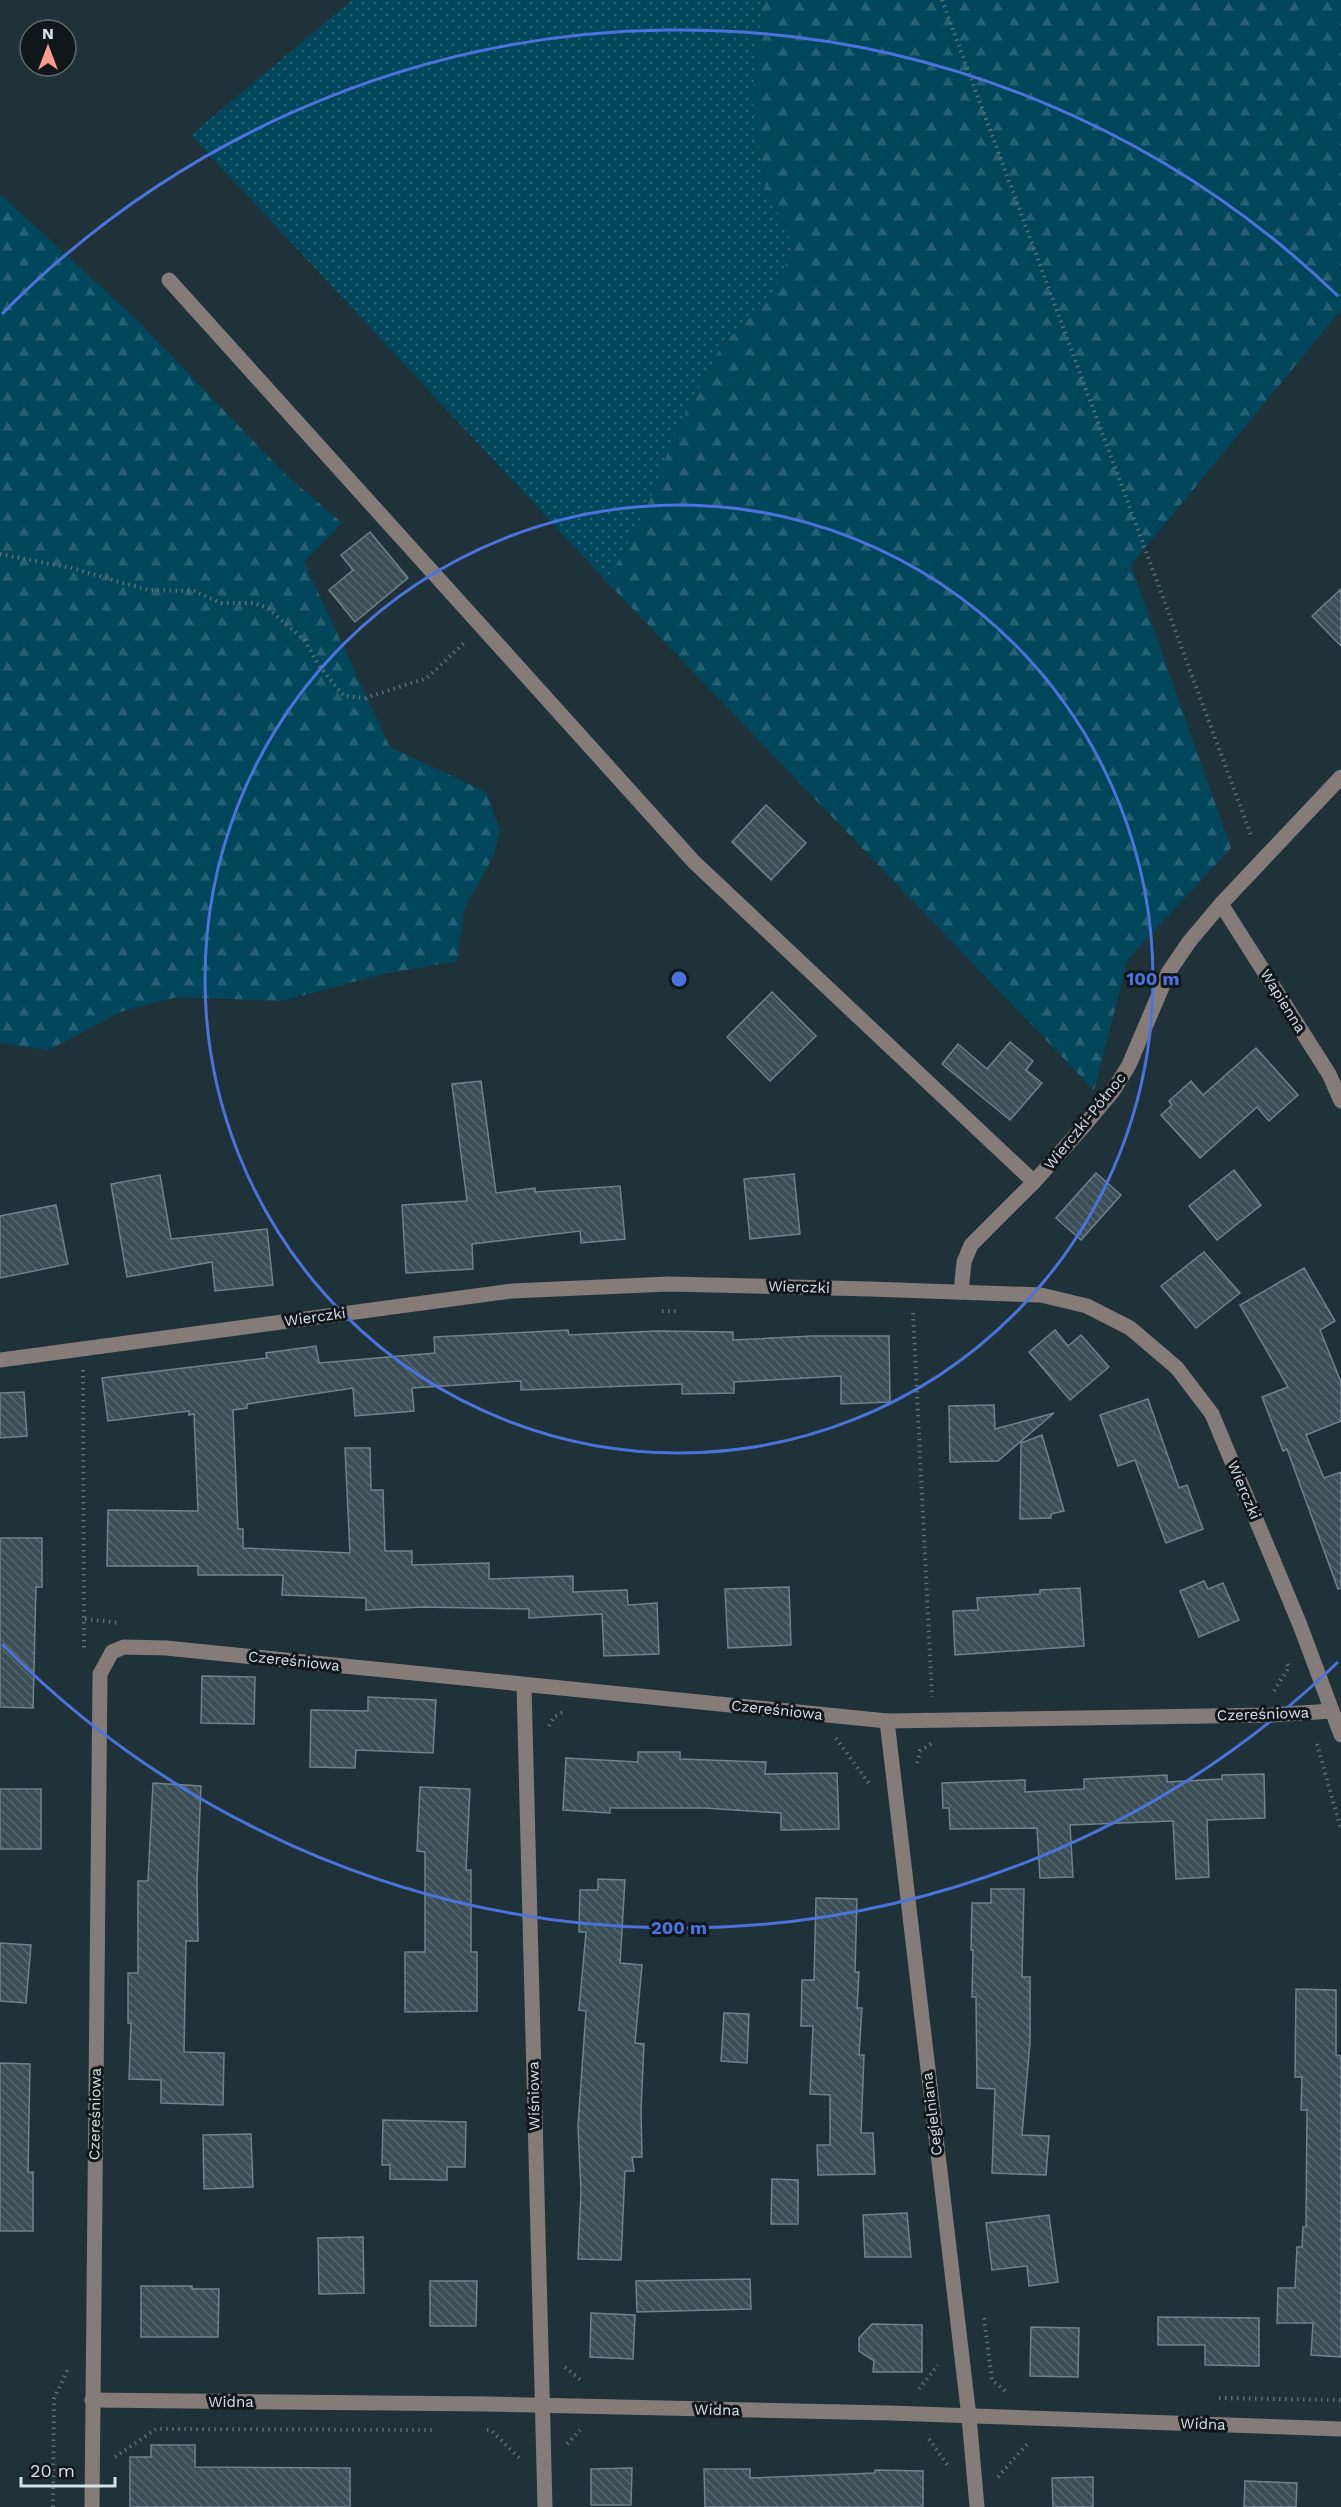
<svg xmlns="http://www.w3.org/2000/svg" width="1341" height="2507" font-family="'Work Sans',sans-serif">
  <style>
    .grass { fill: url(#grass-dots) }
    .forest { fill: url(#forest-firs) }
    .building { fill: url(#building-back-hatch); stroke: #6f838d; stroke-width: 1.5 }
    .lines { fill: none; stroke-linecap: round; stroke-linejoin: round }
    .path { stroke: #5f6f76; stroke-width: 4; stroke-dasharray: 1.5 4.5; stroke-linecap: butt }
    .minor { stroke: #857b79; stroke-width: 15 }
    .ring { fill: none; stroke: #4c73dc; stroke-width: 3 }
    .labels { text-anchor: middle; stroke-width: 6; stroke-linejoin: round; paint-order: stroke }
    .street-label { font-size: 15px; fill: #d7e2e7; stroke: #0f171b }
    .centre { fill: #4c73dc; stroke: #0f171b; stroke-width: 3 }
    .ring-label { font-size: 18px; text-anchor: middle; font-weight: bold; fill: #4c73dc; stroke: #0f171b; stroke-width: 6; stroke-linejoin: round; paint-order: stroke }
  </style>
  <defs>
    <pattern id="grass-dots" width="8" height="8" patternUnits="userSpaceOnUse" patternTransform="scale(1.5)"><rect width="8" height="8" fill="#02465c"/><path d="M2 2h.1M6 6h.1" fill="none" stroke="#266073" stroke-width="1.8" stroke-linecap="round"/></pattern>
    <pattern id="forest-firs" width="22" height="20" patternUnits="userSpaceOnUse" patternTransform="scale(1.5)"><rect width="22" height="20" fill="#02465c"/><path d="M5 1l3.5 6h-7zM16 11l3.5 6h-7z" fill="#266073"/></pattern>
    <pattern id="building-back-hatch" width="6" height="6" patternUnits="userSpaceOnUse" patternTransform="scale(1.5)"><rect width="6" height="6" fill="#3b4e56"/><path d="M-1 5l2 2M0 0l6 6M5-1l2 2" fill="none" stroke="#57676e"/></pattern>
  </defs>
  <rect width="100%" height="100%" fill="#1f3139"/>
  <polygon class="grass" points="352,0 763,0 752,98 765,189 794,246 771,297 721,346 646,509 607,582 191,135"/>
  <g class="forest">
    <polygon points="763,0 1341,0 1341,310 1131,565 1231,848 1128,959 1094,1090 607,582 646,509 676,431 721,346 771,297 794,246 765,189 752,98"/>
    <polygon points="0,194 137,320 285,474 342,523 304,562 390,747 486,792 500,830 493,857 465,907 457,961 383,974 282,1001 177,997 120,1012 49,1050 0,1043"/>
  </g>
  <g class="building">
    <polygon points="370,532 408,578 355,622 329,590 353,570 341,555"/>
    <polygon points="1341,589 1341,646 1312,616"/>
    <polygon points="766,805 806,843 771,880 732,842"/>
    <polygon points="772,992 816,1036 770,1081 727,1037"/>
    <polygon points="1010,1042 1033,1061 1026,1070 1042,1083 1010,1120 942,1064 958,1044 987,1069"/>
    <polygon points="1256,1048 1298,1095 1269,1121 1257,1107 1200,1158 1161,1115 1172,1105 1169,1101 1191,1081 1203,1095"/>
    <polygon points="481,1081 496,1193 535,1188 535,1192 620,1186 625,1239 581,1243 580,1231 472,1244 473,1269 406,1273 402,1205 467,1201 452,1084"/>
    <polygon points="1234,1170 1261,1205 1217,1240 1189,1206"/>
    <polygon points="1096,1173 1121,1195 1081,1240 1056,1218"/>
    <polygon points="794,1174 800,1234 750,1239 744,1179"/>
    <polygon points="160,1175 171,1239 267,1229 273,1285 215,1291 212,1262 127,1277 111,1184"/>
    <polygon points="56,1205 68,1264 0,1278 0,1216"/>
    <polygon points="1204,1252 1240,1293 1196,1328 1161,1286"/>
    <polygon points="1304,1268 1335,1321 1320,1330 1341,1382 1341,1421 1306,1435 1324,1478 1341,1472 1341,1588 1338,1589 1287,1449 1283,1451 1262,1397 1288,1387 1240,1305"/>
    <polygon points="568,1330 569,1335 657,1331 733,1332 733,1340 811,1336 889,1336 890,1402 841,1404 841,1376 734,1382 734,1393 682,1394 682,1384 521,1390 521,1381 412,1388 414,1411 355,1416 353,1388 247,1404 247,1408 233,1410 238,1529 243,1529 243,1548 350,1553 345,1448 370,1448 371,1490 383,1490 385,1551 412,1551 412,1565 489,1563 489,1579 573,1576 573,1592 627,1590 628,1605 657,1603 659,1654 604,1656 602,1614 529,1618 529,1609 423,1607 366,1610 366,1598 282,1595 283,1575 198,1575 198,1566 107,1566 108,1510 198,1511 194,1414 189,1415 189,1411 108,1421 102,1378 267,1358 266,1353 316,1346 319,1363 435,1353 434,1337"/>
    <polygon points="1055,1330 1068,1346 1081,1335 1109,1367 1070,1400 1029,1352"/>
    <polygon points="24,1392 27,1436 0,1438 0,1393"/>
    <polygon points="1148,1399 1179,1488 1187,1485 1203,1529 1166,1543 1135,1460 1118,1466 1100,1415"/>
    <polygon points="994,1405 995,1429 1054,1413 998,1461 950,1462 949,1406"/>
    <polygon points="1042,1435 1064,1511 1051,1514 1051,1518 1020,1519 1021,1443"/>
    <polygon points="0,1538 42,1538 42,1587 36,1587 33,1708 0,1707"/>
    <polygon points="1204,1581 1208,1589 1223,1583 1239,1620 1199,1637 1180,1591"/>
    <polygon points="789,1587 791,1645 728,1648 725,1589"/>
    <polygon points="1080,1588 1084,1646 955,1655 953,1611 978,1610 977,1598 1040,1594 1040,1590"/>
    <polygon points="202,1676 255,1677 254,1724 201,1723"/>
    <polygon points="368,1697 436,1700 433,1753 356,1750 355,1768 310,1767 311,1710 368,1711"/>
    <polygon points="638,1752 680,1752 680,1759 766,1762 765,1774 837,1773 839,1829 781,1830 781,1813 704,1808 610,1808 610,1813 563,1810 566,1758 638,1762"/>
    <polygon points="1264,1774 1265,1818 1207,1820 1209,1877 1176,1879 1173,1821 1070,1825 1073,1877 1040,1878 1037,1828 950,1829 949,1808 943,1808 942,1783 1025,1780 1025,1792 1084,1789 1084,1779 1167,1775 1167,1782 1222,1779 1222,1775"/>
    <polygon points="153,1783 201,1786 197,1881 198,1941 186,1941 184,2052 224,2053 223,2105 161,2103 161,2080 129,2079 131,2023 128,2023 128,1973 138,1973 138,1881 148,1881"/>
    <polygon points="420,1787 470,1789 466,1870 471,1870 471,1952 477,1952 477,2011 405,2012 405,1952 425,1952 425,1852 417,1851"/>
    <rect x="0" y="1789" width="41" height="60"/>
    <polygon points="598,1879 625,1880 620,1963 642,1965 635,2043 644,2044 641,2110 642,2157 632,2157 634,2171 625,2171 621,2260 578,2259 581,2191 578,2126 586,2011 579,2010 586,1932 579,1932 580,1890 598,1890"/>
    <polygon points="991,1889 1024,1889 1022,1977 1030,1977 1030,2042 1022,2135 1049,2136 1046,2175 992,2173 995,2089 977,2088 976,1997 972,1997 973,1950 971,1950 972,1903 991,1903"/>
    <polygon points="816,1898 857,1899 855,1972 859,1972 857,2008 862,2008 859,2055 864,2055 861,2133 873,2133 875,2174 818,2175 817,2145 830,2145 830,2095 810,2094 813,2026 801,2026 802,1980 814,1980"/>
    <polygon points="0,1943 31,1945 26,2003 0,2001"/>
    <polygon points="1296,1989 1336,1990 1336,2055 1341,2056 1341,2357 1311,2355 1313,2323 1277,2323 1278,2288 1295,2288 1297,2247 1302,2247 1303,2227 1306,2227 1307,2110 1301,2110 1302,2077 1295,2077"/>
    <polygon points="724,2013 749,2014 747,2063 721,2061"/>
    <polygon points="0,2063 30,2064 28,2172 33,2172 33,2231 0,2231"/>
    <polygon points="383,2120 466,2122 465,2167 447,2167 447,2180 390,2179 390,2165 382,2165"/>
    <polygon points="251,2134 253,2187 204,2189 203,2135"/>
    <polygon points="772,2179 798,2180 798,2224 771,2224"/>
    <polygon points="907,2213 911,2257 865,2257 863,2215"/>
    <polygon points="1049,2215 1058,2282 1029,2286 1027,2266 992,2270 986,2223"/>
    <polygon points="363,2237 364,2293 319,2294 318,2238"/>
    <polygon points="750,2279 751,2309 637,2312 636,2281"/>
    <polygon points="430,2281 477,2281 476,2326 430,2326"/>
    <polygon points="141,2286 192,2286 192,2289 219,2289 218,2337 141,2337"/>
    <polygon points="591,2313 635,2315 633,2359 590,2357"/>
    <polygon points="1158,2317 1259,2318 1259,2366 1205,2365 1205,2345 1158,2345"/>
    <polygon points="872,2324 922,2325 922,2372 873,2372 874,2361 859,2351 859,2338"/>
    <polygon points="1031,2327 1079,2328 1078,2377 1030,2376"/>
    <polygon points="151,2445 195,2445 195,2467 350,2468 350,2507 130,2507 130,2457 151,2457"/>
    <polygon points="632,2468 631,2505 591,2505 591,2469"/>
    <polygon points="704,2469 750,2469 750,2478 875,2473 875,2470 923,2471 923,2507 705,2507"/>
    <polygon points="1093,2477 1093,2507 1053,2507 1052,2478"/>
    <polygon points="1245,2481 1297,2483 1296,2507 1244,2507"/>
  </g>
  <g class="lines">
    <g class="path">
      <polyline points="942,0 1252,838"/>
      <polyline points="0,554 71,568 148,590 194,591 221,603 254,603 269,609 305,641 319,666 344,696 365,698 427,678 464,643"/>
      <polyline points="662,1311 679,1311"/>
      <polyline points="913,1313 932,1697"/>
      <polyline points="83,1370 84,1651"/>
      <polyline points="85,1619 119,1623"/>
      <polyline points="1274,1691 1289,1667 1287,1663"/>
      <polyline points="549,1726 554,1717 563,1712"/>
      <polyline points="836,1738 870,1785"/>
      <polyline points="1317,1744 1341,1830"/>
      <polyline points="917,1763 920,1751 931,1744"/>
      <polyline points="984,2318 992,2380 1008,2393"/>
      <polyline points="565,2367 582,2381"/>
      <polyline points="919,2389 938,2365"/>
      <polyline points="1219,2398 1341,2400"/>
      <polyline points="487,2430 491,2430 519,2458"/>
      <polyline points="929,2439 949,2467"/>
      <polyline points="567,2444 580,2430"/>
      <polyline points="115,2457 156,2429 435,2430"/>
      <polyline points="998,2477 1029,2442"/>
      <polyline points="53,2507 54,2399 68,2369"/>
    </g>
    <g class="minor">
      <polyline points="169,280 694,862 1034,1182"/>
      <polyline points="1221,904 1329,1074 1341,1101"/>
      <polyline points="961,1292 964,1262 971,1245 1034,1182 1083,1127 1113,1091 1129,1065 1168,973 1189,942 1221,904 1341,777"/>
      <polyline points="0,1360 512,1291 669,1284 870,1289 1041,1295 1087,1306 1130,1328 1177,1368 1212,1414 1300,1625 1341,1735"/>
      <polyline points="524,1685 545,2507"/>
      <polyline points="887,1721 969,2417 977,2507"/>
      <polyline points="92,2400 487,2404 890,2413 1341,2429"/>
      <polyline points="92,2507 100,1674 112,1652 124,1647 166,1648 887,1721 1271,1715 1332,1711"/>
    </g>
  </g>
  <g class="ring">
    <circle cx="679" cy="979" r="474"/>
    <path d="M1338 1662A949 949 0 0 1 2 1644M2 314A949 949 0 0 1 1338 296"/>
  </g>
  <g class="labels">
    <g class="street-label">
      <text transform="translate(1283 1001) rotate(58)" y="5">Wapienna</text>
      <text transform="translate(1085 1121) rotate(-51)" y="5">Wierczki-Północ</text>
      <text transform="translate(799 1287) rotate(2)" y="5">Wierczki</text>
      <text transform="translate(315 1317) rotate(-8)" y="5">Wierczki</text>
      <text transform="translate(1244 1490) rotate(67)" y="5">Wierczki</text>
      <text transform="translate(294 1661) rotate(6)" y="5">Czereśniowa</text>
      <text transform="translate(777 1710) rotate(6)" y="5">Czereśniowa</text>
      <text transform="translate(1263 1714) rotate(-2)" y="5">Czereśniowa</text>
      <text transform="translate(534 2096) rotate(-91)" y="5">Wiśniowa</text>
      <text transform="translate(95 2114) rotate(-89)" y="5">Czereśniowa</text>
      <text transform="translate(932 2114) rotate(-97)" y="5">Cegielniana</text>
      <text x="231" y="2407">Widna</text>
      <text transform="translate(717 2410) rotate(1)" y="5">Widna</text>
      <text transform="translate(1203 2424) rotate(2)" y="5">Widna</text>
    </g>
  </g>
  <circle cx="679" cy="979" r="9" class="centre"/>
  <g class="ring-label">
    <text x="1153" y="985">100 m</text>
    <text x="679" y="1934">200 m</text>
  </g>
  <g transform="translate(48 48)"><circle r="28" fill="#0f171b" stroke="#5f686d" stroke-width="1.5"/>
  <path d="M0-4.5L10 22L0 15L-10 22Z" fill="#f49d8b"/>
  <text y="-9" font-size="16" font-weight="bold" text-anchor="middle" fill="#d7e2e7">N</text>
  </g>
  <path d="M21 2477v9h94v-9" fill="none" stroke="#d7e2e7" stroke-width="3"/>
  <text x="30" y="2477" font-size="18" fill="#d7e2e7" stroke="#0f171b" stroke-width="4.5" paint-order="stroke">20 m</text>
</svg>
